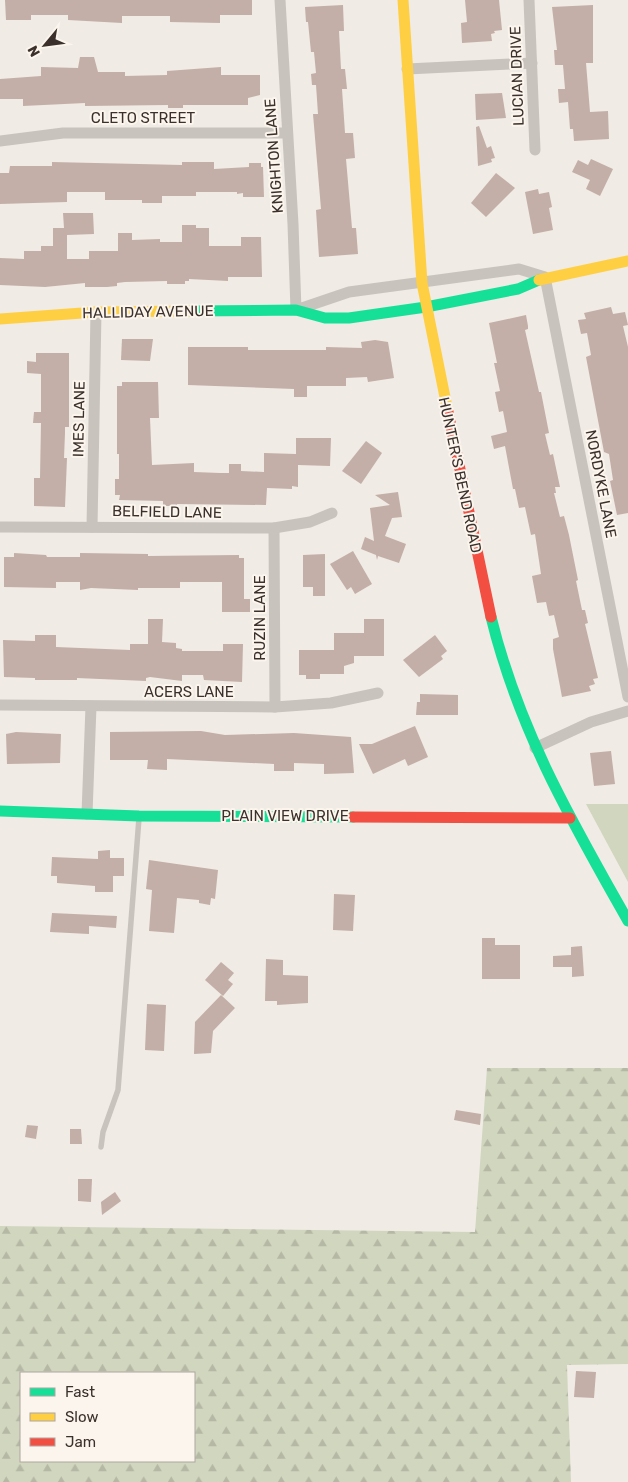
<svg xmlns="http://www.w3.org/2000/svg" width="628" height="1482" font-family="Rubik,sans-serif">
  <style>
    .green { fill: #d1d6bf }
    .forest { fill: url(#forest-firs); fill-rule: evenodd }
    .building { fill: #c3afa7 }
    .lines { fill: none; stroke-linecap: round; stroke-linejoin: round }
    .lane { stroke: #c9c3be; stroke-width: 5.5 }
    .street { stroke: #c9c3be; stroke-width: 11 }
    .fast { stroke: #16e098; stroke-width: 11 }
    .slow { stroke: #ffcf43; stroke-width: 11 }
    .jam { stroke: #f24e42; stroke-width: 11 }
    .labels { text-anchor: middle; stroke-width: 4; stroke-linejoin: round; paint-order: stroke }
    .street-label { font-size: 15px; fill: #3b302b; stroke: #fbf5ee }
  </style>
  <defs>
    <pattern id="forest-firs" width="22" height="20" patternUnits="userSpaceOnUse" patternTransform="scale(1.25)"><rect width="22" height="20" fill="#d1d6bf"/><path d="M5 1l3.5 6h-7zM16 11l3.5 6h-7z" fill="#b4b8a4"/></pattern>
  </defs>
  <rect width="100%" height="100%" fill="#f0ebe5"/>
  <polygon class="green" points="586,804 628,804 628,882"/>
  <path class="forest" d="M487 1068H628V1364L567 1365 571 1482H0V1226L475 1232ZM21 1373H194V1461H21Z"/>
  <g class="building">
    <polygon points="5,0 252,0 252,15 220,15 220,23 170,22 170,16 122,16 122,23 68,20 68,15 31,15 31,20 6,20"/>
    <polygon points="465,0 499,0 502,30 494,31 495,33 491,34 492,41 462,43 461,23 467,22"/>
    <polygon points="343,5 344,31 339,31 341,69 345,69 347,89 342,89 345,133 353,133 355,158 346,159 352,228 356,228 358,254 319,257 316,210 321,209 313,114 318,114 316,85 312,85 311,74 316,73 314,52 311,52 308,22 306,22 305,7"/>
    <polygon points="593,5 593,63 586,63 590,112 608,111 609,139 574,141 573,129 570,129 568,102 559,103 558,89 565,89 563,65 555,65 554,50 557,50 552,7"/>
    <polygon points="80,57 94,57 98,72 125,72 125,76 167,75 167,71 221,67 221,75 260,75 260,95 248,98 248,105 183,105 183,108 168,108 168,105 85,106 85,103 23,106 23,99 0,99 0,79 41,76 41,67 78,68"/>
    <polygon points="502,93 506,118 476,120 475,94"/>
    <polygon points="479,126 487,148 491,146 495,158 491,159 492,162 478,166 476,127"/>
    <polygon points="591,159 613,169 600,196 586,189 590,180 572,172 578,160 588,165"/>
    <polygon points="52,162 182,165 182,162 214,162 214,169 249,167 249,163 261,163 261,167 263,167 264,197 243,197 243,193 237,194 237,192 196,192 196,196 162,196 162,203 142,203 142,200 105,200 105,192 67,192 67,202 0,204 0,173 9,173 10,166 52,166"/>
    <polygon points="496,173 515,188 486,217 471,203"/>
    <polygon points="538,189 539,194 549,192 552,207 549,208 553,230 533,234 525,192"/>
    <polygon points="63,213 93,213 94,234 67,235 67,259 89,259 89,251 118,251 118,233 132,233 132,240 160,239 160,242 182,242 182,225 196,225 196,228 209,228 209,246 241,246 241,237 261,237 262,277 228,277 228,281 189,279 189,281 185,281 185,284 167,284 167,281 125,282 117,283 117,286 107,287 85,287 85,283 45,287 0,285 0,258 24,259 24,251 41,251 41,246 53,246 53,228 64,228"/>
    <polygon points="611,307 613,314 625,312 628,325 623,326 628,347 628,513 617,515 610,481 613,480 609,454 604,452 586,357 591,355 587,333 581,334 578,320 586,319 584,313"/>
    <polygon points="526,315 528,326 528,329 525,330 539,392 541,392 549,433 545,434 550,455 553,454 560,487 555,487 556,493 554,493 560,517 564,516 569,535 578,580 576,581 582,610 585,610 588,623 585,624 598,678 593,679 595,684 589,686 591,691 562,697 553,649 553,639 559,637 554,615 549,616 546,602 537,603 532,576 541,574 535,534 531,535 525,507 519,508 515,489 513,489 505,446 494,449 491,436 507,432 503,411 499,412 495,392 500,391 494,363 497,363 489,323"/>
    <polygon points="122,339 153,339 150,361 121,360"/>
    <polygon points="375,340 388,342 394,378 368,382 367,377 346,378 346,386 307,386 307,397 294,397 294,389 188,385 188,347 248,347 248,350 326,350 326,347 362,348 361,342"/>
    <polygon points="36,353 69,353 69,427 65,427 65,433 64,458 67,458 65,507 34,506 34,478 40,478 41,423 33,423 34,412 41,412 41,374 27,373 27,361 36,362"/>
    <polygon points="122,382 158,382 159,418 150,418 152,465 194,463 194,472 220,473 229,473 229,464 241,464 241,471 264,472 264,453 296,454 296,438 331,438 330,466 298,465 298,487 292,486 292,489 267,488 266,505 177,504 177,506 163,506 163,501 119,500 120,495 115,495 115,479 119,479 119,454 117,454 117,386 122,386"/>
    <polygon points="366,441 382,453 361,484 342,471"/>
    <polygon points="398,492 402,517 392,518 385,536 406,544 399,563 378,556 377,560 376,555 361,549 365,537 374,541 370,508 390,505 375,495"/>
    <polygon points="353,551 372,584 355,594 351,587 347,590 330,564"/>
    <polygon points="14,553 46,555 47,557 80,557 80,553 148,554 148,556 239,555 239,558 244,558 244,599 250,599 250,612 222,612 222,582 180,582 180,588 138,588 138,590 91,588 80,590 80,582 56,582 56,588 4,587 4,557 14,557"/>
    <polygon points="325,554 325,596 313,596 313,587 303,587 303,555"/>
    <polygon points="148,619 163,619 162,642 176,643 176,648 182,649 182,651 223,651 223,644 243,644 242,682 204,680 203,675 182,675 182,681 150,677 146,678 146,681 77,678 77,680 35,680 35,678 4,677 3,640 35,641 35,635 56,635 56,647 130,650 130,644 148,644"/>
    <polygon points="364,619 384,619 384,656 354,656 354,663 344,666 344,674 320,674 320,679 306,679 306,675 299,675 299,650 334,650 334,633 364,633"/>
    <polygon points="435,635 447,651 441,656 443,659 419,677 403,660"/>
    <polygon points="420,694 458,695 458,715 416,715 417,702 420,702"/>
    <polygon points="415,726 428,757 408,766 405,759 373,774 359,744 372,744"/>
    <polygon points="201,731 225,735 294,733 351,737 354,773 324,774 324,764 294,763 294,771 274,771 274,764 167,759 167,770 147,769 148,760 110,760 110,732"/>
    <polygon points="16,732 61,734 60,763 7,764 6,734"/>
    <polygon points="611,751 615,784 594,786 590,753"/>
    <polygon points="110,850 110,858 124,858 124,876 113,876 113,892 95,892 95,886 57,883 57,876 51,876 52,857 98,859 98,851"/>
    <polygon points="149,860 218,870 215,899 211,898 210,905 199,903 199,900 177,898 174,933 149,931 152,890 146,889"/>
    <polygon points="334,894 355,895 353,931 333,930"/>
    <polygon points="52,913 117,916 116,928 89,926 89,934 50,932"/>
    <polygon points="482,938 495,938 495,945 520,945 520,979 482,979"/>
    <polygon points="582,946 584,976 572,977 572,967 553,967 553,956 571,955 571,947"/>
    <polygon points="266,959 283,960 283,975 308,976 308,1003 277,1005 277,1001 265,1001"/>
    <polygon points="221,962 234,973 228,980 233,984 223,996 205,980"/>
    <polygon points="221,995 235,1008 213,1031 211,1053 194,1054 195,1022"/>
    <polygon points="147,1004 166,1005 164,1051 145,1050"/>
    <polygon points="456,1110 481,1114 480,1125 454,1120"/>
    <polygon points="27,1125 38,1126 36,1139 25,1137"/>
    <polygon points="70,1129 81,1129 82,1144 70,1144"/>
    <polygon points="78,1179 92,1179 91,1202 78,1201"/>
    <polygon points="115,1192 121,1201 102,1215 101,1202"/>
    <polygon points="576,1371 596,1372 594,1398 574,1397"/>
  </g>
  <g class="lines">
    <polyline class="lane" points="101,1147 103,1132 118,1090 139,818"/>
    <g class="street">
      <polyline points="280,0 293,224 296,310 349,292 519,269 545,277 628,697"/>
      <polyline points="529,0 535,150"/>
      <polyline points="407,69 532,63"/>
      <polyline points="0,141 63,133 287,133"/>
      <polyline points="0,527 274,528 310,522 332,513"/>
      <polyline points="92,527 96,312"/>
      <polyline points="274,528 275,707"/>
      <polyline points="0,705 275,707 331,703 378,693"/>
      <polyline points="535,748 591,722 628,711"/>
      <polyline points="87,814 91,706"/>
    </g>
    <g class="fast">
      <polyline points="190,311 296,310 325,318 349,318 426,307 518,289 539,280"/>
      <path d="M491 617C519 731 571 820 628 921"/>
      <polyline points="0,811 139,816 353,817"/>
    </g>
    <g class="slow">
      <polyline points="403,0 422,283 448,412"/>
      <polyline points="539,280 628,261"/>
      <polyline points="0,319 96,312 190,311"/>
    </g>
    <g class="jam">
      <polyline points="448,412 491,617"/>
      <polyline points="353,817 570,818"/>
    </g>
  </g>
  <g class="labels">
    <g class="street-label">
      <text transform="translate(517 76) rotate(-92)" y="5">LUCIAN DRIVE</text>
      <text x="143" y="123">CLETO STREET</text>
      <text transform="translate(274 156) rotate(-94)" y="5">KNIGHTON LANE</text>
      <text transform="translate(148 312) rotate(-1)" y="5">HALLIDAY AVENUE</text>
      <text transform="translate(79 419) rotate(-89)" y="5">IMES LANE</text>
      <text transform="translate(460 475) rotate(78)" y="5">HUNTER'S BEND ROAD</text>
      <text transform="translate(601 484) rotate(79)" y="5">NORDYKE LANE</text>
      <text transform="translate(167 512) rotate(1)" y="5">BELFIELD LANE</text>
      <text transform="translate(260 618) rotate(-90)" y="5">RUZIN LANE</text>
      <text x="189" y="697">ACERS LANE</text>
      <text x="285" y="821">PLAIN VIEW DRIVE</text>
    </g>
  </g>
  <rect x="20" y="1372" width="175" height="90" fill="#fbf5ee" stroke="#aea6a0"/>
  <rect x="30" y="1388" width="25" height="8" fill="#16e098" stroke="#aea6a0"/>
  <text x="65" y="1397" font-size="15" fill="#3b302b">Fast</text>
  <rect x="30" y="1413" width="25" height="8" fill="#ffcf43" stroke="#aea6a0"/>
  <text x="65" y="1422" font-size="15" fill="#3b302b">Slow</text>
  <rect x="30" y="1438" width="25" height="8" fill="#f24e42" stroke="#aea6a0"/>
  <text x="65" y="1447" font-size="15" fill="#3b302b">Jam</text>
  <g transform="translate(45 45) rotate(241)" stroke="#fbf5ee" stroke-width="4" paint-order="stroke">
  <path d="M0-4L9 19L0 12L-9 19Z" fill="#3b302b"/>
  <text y="-8" font-size="14" font-weight="bold" text-anchor="middle" fill="#3b302b">N</text>
  </g>
</svg>
